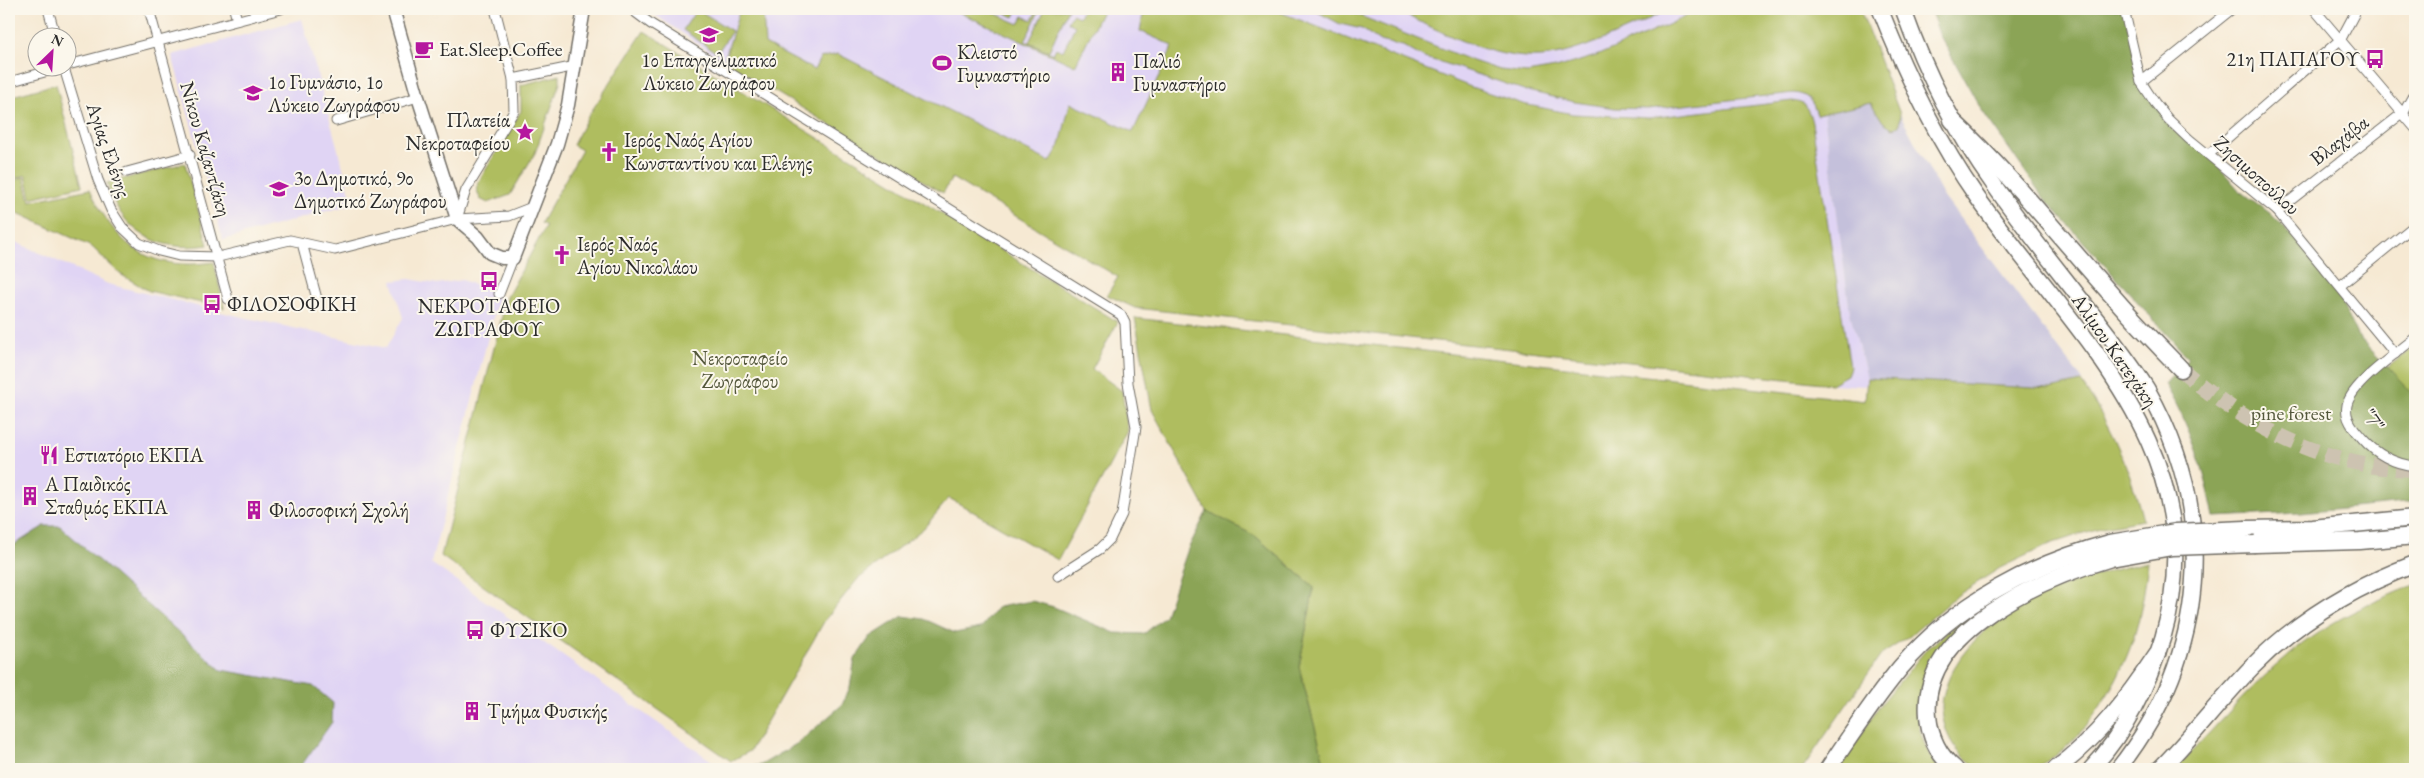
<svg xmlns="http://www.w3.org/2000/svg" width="2424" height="778" font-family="'EB Garamond',serif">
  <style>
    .built { fill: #e0d4f4 }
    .industrial { fill: #c4c0db }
    .green { fill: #afbd5f; stroke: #6d7445 }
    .forest { fill: #8ba456; stroke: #5b6840 }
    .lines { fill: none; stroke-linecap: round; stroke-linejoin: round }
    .highway-tunnel { stroke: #cdc3b1; stroke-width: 16; stroke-dasharray: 16 8; stroke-linecap: butt }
    .street-casing { stroke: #726e66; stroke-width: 11 }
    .secondary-casing { stroke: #726e66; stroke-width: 15 }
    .primary-casing { stroke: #726e66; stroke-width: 18 }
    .highway-casing { stroke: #726e66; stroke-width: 19 }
    .street { stroke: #fff; stroke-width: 9 }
    .secondary { stroke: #fff; stroke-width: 12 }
    .primary { stroke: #fff; stroke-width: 15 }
    .highway { stroke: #fff; stroke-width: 16 }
    .highway-bridge-casing { stroke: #726e66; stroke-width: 19; stroke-linecap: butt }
    .highway-bridge { stroke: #fff; stroke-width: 16 }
    .labels { text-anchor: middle; stroke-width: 4; stroke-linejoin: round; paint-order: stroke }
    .poi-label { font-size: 20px; fill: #2b2b2b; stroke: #fbf7ec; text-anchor: start }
    .street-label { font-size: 20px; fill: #2b2b2b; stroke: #fbf7ec }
    .park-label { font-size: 20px; fill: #53573b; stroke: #fbf7ec }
  </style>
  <rect width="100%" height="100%" fill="#fbf7ec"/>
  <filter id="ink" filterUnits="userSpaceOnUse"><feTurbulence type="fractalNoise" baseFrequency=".02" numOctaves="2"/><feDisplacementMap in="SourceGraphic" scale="10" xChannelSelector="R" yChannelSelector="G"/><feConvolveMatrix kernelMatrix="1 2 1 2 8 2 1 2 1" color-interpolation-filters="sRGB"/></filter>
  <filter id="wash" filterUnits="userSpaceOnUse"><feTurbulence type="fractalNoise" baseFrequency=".0096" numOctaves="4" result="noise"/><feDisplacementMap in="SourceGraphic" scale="20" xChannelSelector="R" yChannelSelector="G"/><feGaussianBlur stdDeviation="1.12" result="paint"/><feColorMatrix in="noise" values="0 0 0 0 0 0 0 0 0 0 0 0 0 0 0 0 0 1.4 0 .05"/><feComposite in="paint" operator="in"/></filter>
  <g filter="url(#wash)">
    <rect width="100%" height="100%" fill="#f6e9d3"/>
    <g class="built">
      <polygon points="646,9 1860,9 1900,114 1824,114 1850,313 1867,378 1865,386 1831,384 1135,308 1107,295 1118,277 952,178 943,193 724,61"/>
      <polygon points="302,19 353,204 223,240 172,55"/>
      <polygon points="9,239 108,284 229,314 386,348 403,318 392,281 409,279 437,284 462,280 499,294 431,563 723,769 9,769"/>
    </g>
    <polygon class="industrial" points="1871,103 1883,122 1899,126 1900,114 1943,196 2083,381 2050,389 1867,378 1850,313 1824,114"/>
    <g class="green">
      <polygon points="697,9 732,31 717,53 683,30"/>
      <path d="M740 9H763L765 44 814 70 820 58 838 54 1050 162 1060 145 1070 103 1133 132 1173 46 1140 31 1144 9H1272L1471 87 1523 104 1573 114 1649 118 1792 101C1806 102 1809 110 1812 123L1850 367 1847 375 1831 384 1135 308 1107 295 1118 277 952 178 943 193 724 61Z"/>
      <polygon points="952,9 985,9 1019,24 1023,16 1032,20 1038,9 1040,9 1025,41 1053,54 1056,48 1063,51 1075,26 1068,22 1072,14 1079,17 1083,9 1103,9 1075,66"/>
      <polygon points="995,9 1018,9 1014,17"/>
      <polygon points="1045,9 1068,9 1049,51 1029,42"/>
      <path d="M1312 9H1343L1470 60 1500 70 1527 73 1556 68 1596 56 1668 25 1700 9H1860L1900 114 1899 126 1893 128 1883 122 1871 103 1817 115C1813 101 1808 94 1793 93L1648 109 1615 108 1575 102 1527 91 1444 63 1424 58 1403 46 1380 41 1362 29 1340 24Z"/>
      <path d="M1393 9H1670C1637 25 1576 55 1541 57 1489 60 1439 30 1393 9Z"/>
      <polygon points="644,31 1118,322 1092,369 1122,391 1128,431 1058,560 949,498 924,528 857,580 825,620 750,751 731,761 441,556 507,297 546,226 541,223 582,150 573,145 587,118"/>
      <polygon points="560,75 560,83 535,153 510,195 488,203 480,199 477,190 479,181 521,111 521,85"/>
      <polygon points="56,84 82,186 31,198 26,175 9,180 9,97"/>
      <path d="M185 163 208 245C158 253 121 232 107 183Z"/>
      <path d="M24 177 30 201 90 189C116 246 149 272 214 262L224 308 149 291 120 274 92 247 9 209V182Z"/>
      <path d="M1135 318 1865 401 1867 378 2050 389 2081 382C2112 428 2129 466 2143 520L2103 527 2050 544 2000 568 1955 597 1910 636 1881 655 1802 769H1326L1299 667 1314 587 1255 536 1207 511 1152 410Z"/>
      <polygon points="2411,349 2415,354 2415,434 2368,383"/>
      <path d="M2148 562C2145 588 2141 615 2133 640 2118 684 2078 755 2029 769 2024 770 2016 769 2010 769 1996 769 1983 771 1970 762 1953 750 1944 732 1942 711 1941 697 1947 681 1954 668 1989 605 2082 576 2148 562Z"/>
      <path d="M2059 564 1940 651C1913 693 1909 728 1939 769H1838L1881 704 1925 651 1968 614Z"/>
      <path d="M2415 585V769H2175C2221 722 2264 669 2319 632 2348 612 2383 598 2415 585Z"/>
    </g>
    <g class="forest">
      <path d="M1930 9H2124L2136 63 2167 118 2208 154 2238 189 2271 214 2328 273 2357 335 2415 396V502L2301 513 2214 517C2205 470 2190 426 2165 384L2188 358 2043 197 1981 109 1939 34Z"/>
      <polygon points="1207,511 1255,536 1314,587 1299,667 1326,769 737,769 761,765 798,743 842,705 850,687 855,659 870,637 903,616 924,619 955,633 981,628 998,607 1032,601 1054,607 1115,633 1144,634 1165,616 1188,549"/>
      <polygon points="44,526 60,526 221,670 313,686 333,703 332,722 299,769 9,769 9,548"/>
    </g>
  </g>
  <g filter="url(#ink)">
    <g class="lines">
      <path class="highway-tunnel" d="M2181 369C2247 427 2326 468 2415 469"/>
      <g class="street-casing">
        <g id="street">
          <polyline points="48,9 56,38"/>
          <polyline points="149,9 228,299"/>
          <polyline points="234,9 237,20"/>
          <polyline points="631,9 651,24 1121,315 1125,323 1128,383 1136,427 1122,514 1110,539 1100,549 1058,576"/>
          <polyline points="2124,9 2141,82 2155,103 2168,119 2189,139 2277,211 2395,354"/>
          <polyline points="2314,9 2415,128"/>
          <polyline points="68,65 281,9"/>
          <polyline points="64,68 98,180 111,210 122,227 139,243 159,251 179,256 218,257 290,240 335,250 457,219 509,216 532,207"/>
          <polyline points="513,79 576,66"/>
          <polyline points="9,82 59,68"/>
          <polyline points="2141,82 2232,9"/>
          <polyline points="336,121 418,97"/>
          <polyline points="2209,154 2341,39 2357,9"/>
          <polyline points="127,172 190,155"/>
          <polyline points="2277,211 2404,112 2415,92"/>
          <polyline points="457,219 466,190 514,111 513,79 495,9"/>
          <polyline points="302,243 317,299"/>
          <polyline points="2340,286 2415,225"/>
          <polyline points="499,294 513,258"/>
          <path d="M2415 338C2398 352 2352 383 2347 405 2344 418 2354 429 2362 438 2376 454 2395 464 2415 466"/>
        </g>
      </g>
      <g class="secondary-casing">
        <polyline id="secondary" points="393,9 418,97 457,219 478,237 490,253 502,258 513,258 557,144 568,105 584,9"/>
      </g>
      <g class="primary-casing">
        <g id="primary">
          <path d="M1880 9C1906 75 1936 139 1977 197 2073 333 2217 452 2163 637 2148 686 2126 732 2091 769"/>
          <path d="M1903 9C1925 71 1955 131 1994 185 2025 230 2060 272 2093 315 2112 339 2131 363 2147 389 2219 515 2208 655 2118 769"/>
        </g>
      </g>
      <g class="highway-casing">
        <g id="highway">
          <path d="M1952 120C2012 176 2063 241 2118 302 2138 325 2160 347 2181 369"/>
          <polyline points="2246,529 2312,528 2415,518"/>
          <polyline points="2255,544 2360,541 2415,536"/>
          <path d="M1828 769C1851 735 1874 699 1901 667 1955 604 2031 564 2110 543"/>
          <path d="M1955 769C1939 756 1930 737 1928 716 1920 629 2044 578 2111 558"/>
          <path d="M2056 769C2097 739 2129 696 2157 654"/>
          <path d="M2160 769C2192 737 2220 700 2252 667 2298 620 2354 587 2415 564"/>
        </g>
      </g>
      <use href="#street" class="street"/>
      <use href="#secondary" class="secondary"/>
      <use href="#primary" class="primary"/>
      <use href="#highway" class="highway"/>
      <g class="highway-bridge-casing">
        <g id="highway-bridge">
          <polyline points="2110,543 2176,532 2246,529"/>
          <polyline points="2111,558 2172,547 2255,544"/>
        </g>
      </g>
      <use href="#highway-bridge" class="highway-bridge"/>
    </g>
  </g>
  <defs>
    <g id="school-bare" transform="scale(1.5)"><path d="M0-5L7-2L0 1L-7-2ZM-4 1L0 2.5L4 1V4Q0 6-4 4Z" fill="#b5179e" stroke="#fbf7ec" stroke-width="2.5" paint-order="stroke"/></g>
    <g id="cafe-bare" transform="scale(1.5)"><path d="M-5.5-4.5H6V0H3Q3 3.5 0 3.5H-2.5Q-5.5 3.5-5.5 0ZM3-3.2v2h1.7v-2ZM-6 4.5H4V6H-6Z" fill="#b5179e" stroke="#fbf7ec" stroke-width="2.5" paint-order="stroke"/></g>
    <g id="bus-bare" transform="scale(1.5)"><path d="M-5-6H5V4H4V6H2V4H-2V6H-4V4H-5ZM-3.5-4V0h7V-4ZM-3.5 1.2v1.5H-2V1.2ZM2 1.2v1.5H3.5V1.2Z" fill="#b5179e" stroke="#fbf7ec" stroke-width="2.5" paint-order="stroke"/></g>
    <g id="stadium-bare" transform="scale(1.5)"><path d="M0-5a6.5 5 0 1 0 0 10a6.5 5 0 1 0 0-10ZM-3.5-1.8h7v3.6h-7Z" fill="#b5179e" stroke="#fbf7ec" stroke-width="2.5" paint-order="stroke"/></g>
    <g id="building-bare" transform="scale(1.5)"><path d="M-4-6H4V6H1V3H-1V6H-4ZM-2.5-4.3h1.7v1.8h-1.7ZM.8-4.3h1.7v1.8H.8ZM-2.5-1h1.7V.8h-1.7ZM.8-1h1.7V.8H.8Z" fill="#b5179e" stroke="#fbf7ec" stroke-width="2.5" paint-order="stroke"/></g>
    <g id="sight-bare" transform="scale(1.5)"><path d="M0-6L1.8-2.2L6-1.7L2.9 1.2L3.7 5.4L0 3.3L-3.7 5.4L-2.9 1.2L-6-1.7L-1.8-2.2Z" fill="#b5179e" stroke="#fbf7ec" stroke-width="2.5" paint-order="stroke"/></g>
    <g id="church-bare" transform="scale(1.5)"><path d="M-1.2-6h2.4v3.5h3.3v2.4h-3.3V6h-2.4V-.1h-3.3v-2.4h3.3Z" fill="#b5179e" stroke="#fbf7ec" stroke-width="2.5" paint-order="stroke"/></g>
    <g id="restaurant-bare" transform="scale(1.5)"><path d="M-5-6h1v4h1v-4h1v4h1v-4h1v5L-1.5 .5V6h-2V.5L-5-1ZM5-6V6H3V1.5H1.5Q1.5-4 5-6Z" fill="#b5179e" stroke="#fbf7ec" stroke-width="2.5" paint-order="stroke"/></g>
  </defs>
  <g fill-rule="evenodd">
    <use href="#school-bare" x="709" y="35"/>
    <use href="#cafe-bare" x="424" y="49"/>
    <use href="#bus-bare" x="2375" y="59"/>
    <use href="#stadium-bare" x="942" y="63"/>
    <use href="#building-bare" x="1118" y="72"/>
    <use href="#school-bare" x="253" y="93"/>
    <use href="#sight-bare" x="525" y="132"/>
    <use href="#church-bare" x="609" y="152"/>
    <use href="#school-bare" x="279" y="189"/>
    <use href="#church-bare" x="562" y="255"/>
    <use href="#bus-bare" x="489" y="281"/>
    <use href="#bus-bare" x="212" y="304"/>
    <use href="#restaurant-bare" x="49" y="455"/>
    <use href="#building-bare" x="30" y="496"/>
    <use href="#building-bare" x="254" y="510"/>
    <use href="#bus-bare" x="475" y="630"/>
    <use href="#building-bare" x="472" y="711"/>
  </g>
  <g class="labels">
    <g class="poi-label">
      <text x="439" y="56">Eat.Sleep.Coffee</text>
      <text x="957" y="59">Κλειστό<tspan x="957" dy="23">Γυμναστήριο</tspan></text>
      <text x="2360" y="66" text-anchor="end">21η ΠΑΠΑΓΟΥ</text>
      <text x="709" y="67" text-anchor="middle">1ο Επαγγελματικό<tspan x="709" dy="23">Λύκειο Ζωγράφου</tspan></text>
      <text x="1133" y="68">Παλιό<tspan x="1133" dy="23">Γυμναστήριο</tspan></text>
      <text x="268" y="89">1ο Γυμνάσιο, 1ο<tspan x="268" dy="23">Λύκειο Ζωγράφου</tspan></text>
      <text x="510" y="127" text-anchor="end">Πλατεία<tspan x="510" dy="23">Νεκροταφείου</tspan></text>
      <text x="624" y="147">Ιερός Ναός Αγίου<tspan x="624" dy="23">Κωνσταντίνου και Ελένης</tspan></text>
      <text x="294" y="185">3ο Δημοτικό, 9ο<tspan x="294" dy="23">Δημοτικό Ζωγράφου</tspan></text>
      <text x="577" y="251">Ιερός Ναός<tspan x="577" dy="23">Αγίου Νικολάου</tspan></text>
      <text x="227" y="311">ΦΙΛΟΣΟΦΙΚΗ</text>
      <text x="489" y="313" text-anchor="middle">ΝΕΚΡΟΤΑΦΕΙΟ<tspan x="489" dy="23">ΖΩΓΡΑΦΟΥ</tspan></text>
      <text x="64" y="462">Εστιατόριο ΕΚΠΑ</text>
      <text x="45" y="491">Α Παιδικός<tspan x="45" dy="23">Σταθμός ΕΚΠΑ</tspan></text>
      <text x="269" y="517">Φιλοσοφική Σχολή</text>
      <text x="490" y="637">ΦΥΣΙΚΟ</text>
      <text x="487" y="718">Τμήμα Φυσικής</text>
    </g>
    <g class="street-label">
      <text transform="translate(2339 140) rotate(-38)" y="7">Βλαχάβα</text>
      <text transform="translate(206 149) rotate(74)" y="7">Νίκου Καζαντζάκη</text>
      <text transform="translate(109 150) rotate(71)" y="7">Αγίας Ελένης</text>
      <text transform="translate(2257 175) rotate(42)" y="7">Ζησιμοπούλου</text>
      <text transform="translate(2115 350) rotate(55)" y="7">Αλίμου Κατεχάκη</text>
      <text transform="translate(2374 420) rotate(55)" y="7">"7"</text>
    </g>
    <g class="park-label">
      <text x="740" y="365">Νεκροταφείο<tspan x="740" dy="23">Ζωγράφου</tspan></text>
      <text x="2291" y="420">pine forest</text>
    </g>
  </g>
  <rect width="2424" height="778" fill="none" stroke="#fbf7ec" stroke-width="30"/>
  <g transform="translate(52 52) rotate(25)"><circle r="24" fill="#fbf7ec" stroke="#a8a59f"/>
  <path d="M0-4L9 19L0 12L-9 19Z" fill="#b5179e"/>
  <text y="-8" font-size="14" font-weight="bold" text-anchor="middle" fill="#2b2b2b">N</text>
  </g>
</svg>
